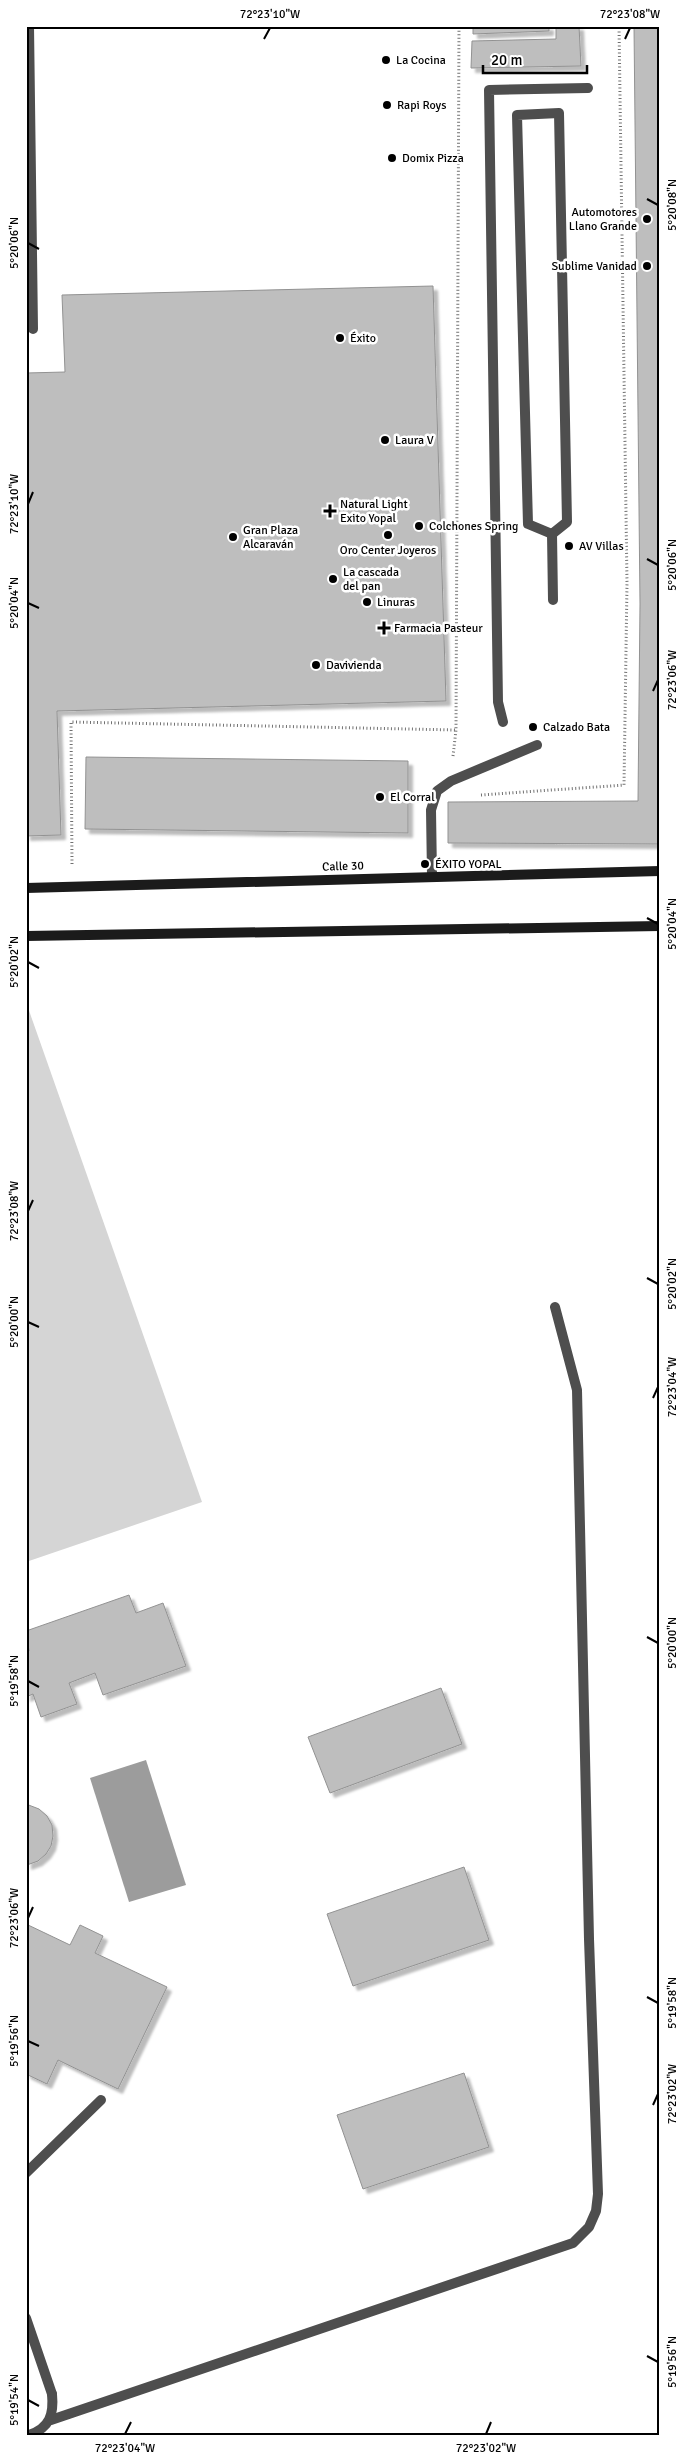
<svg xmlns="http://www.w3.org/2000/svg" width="686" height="2461" font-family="Signika,sans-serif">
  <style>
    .green { fill: #d5d5d5 }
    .water { fill: #9c9c9c }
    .building { fill: #bebebe; stroke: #929292; filter: url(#shadow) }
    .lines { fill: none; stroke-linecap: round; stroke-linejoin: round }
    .path { stroke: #707070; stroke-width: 3; stroke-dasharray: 1 2.5; stroke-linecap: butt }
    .lane { stroke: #4e4e4e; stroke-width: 10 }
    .street { stroke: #4e4e4e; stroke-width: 10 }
    .secondary { stroke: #1b1b1b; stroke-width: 10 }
    .ticks { fill: none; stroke: #000; stroke-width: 2 }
    .poi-dot { fill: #000; stroke: #fff; stroke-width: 2 }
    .labels { text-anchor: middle; stroke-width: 5; stroke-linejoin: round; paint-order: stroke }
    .poi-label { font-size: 12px; fill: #000; stroke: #fff; text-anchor: start }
    .street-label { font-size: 12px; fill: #000; stroke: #fff }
    .neatline { fill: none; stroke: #000; stroke-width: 2 }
    .ticks-label { font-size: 12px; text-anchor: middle; fill: #000 }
  </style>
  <defs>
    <filter id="shadow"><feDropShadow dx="4.5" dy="4.5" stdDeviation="1" flood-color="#0004"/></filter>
  </defs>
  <rect width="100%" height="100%" fill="#fff"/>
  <polygon class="green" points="26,1002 202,1502 26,1562"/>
  <polygon class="water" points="146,1760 186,1885 129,1902 90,1778"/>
  <g class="building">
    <polygon points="473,26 549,26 549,31 473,34"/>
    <polygon points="556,26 579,26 581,66 471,68 472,41 556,39"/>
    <polygon points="634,26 660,26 660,844 448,843 448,802 638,801 640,604"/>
    <polygon points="433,286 446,701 57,711 61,835 26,836 26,373 65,372 62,295"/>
    <polygon points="86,757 408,761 408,833 85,829"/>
    <polygon points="129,1595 136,1613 163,1603 186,1666 103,1695 95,1673 69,1683 77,1704 41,1717 33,1694 26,1697 26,1652 29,1651 26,1631"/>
    <polygon points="441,1688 462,1744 330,1793 308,1737"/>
    <polygon points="26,1804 39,1809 47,1816 52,1825 53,1836 51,1846 46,1854 38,1861 27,1865"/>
    <polygon points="464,1867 489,1940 353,1986 327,1914"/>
    <polygon points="26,1924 70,1945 80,1925 103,1936 95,1953 167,1987 118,2089 58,2060 47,2084 26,2074"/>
    <polygon points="464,2073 489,2147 363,2189 337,2115"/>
  </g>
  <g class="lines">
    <g class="path">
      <polyline points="453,756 456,730 459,26"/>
      <polyline points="481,795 624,785 627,583 619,26"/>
      <polyline points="72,864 71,722 456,730"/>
    </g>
    <g class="lane">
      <polyline points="29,26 33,329"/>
      <polygon points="559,113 567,522 552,534 528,524 517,115"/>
      <polyline points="552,534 553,600"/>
      <polyline points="503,722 498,702 489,90 588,88"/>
      <polyline points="432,876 431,810 437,791 451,781 537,745"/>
      <polyline points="26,2173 101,2100"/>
      <polyline points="26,2318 52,2394"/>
    </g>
    <g class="street">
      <polyline points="51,2420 573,2243 589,2227 596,2211 598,2194 589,1939 577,1390 555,1307"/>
      <path d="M29 2435C50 2428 54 2414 52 2394"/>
    </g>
    <g class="secondary">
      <polyline points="26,888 660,871"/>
      <polyline points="26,936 660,926"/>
    </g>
  </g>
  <path class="ticks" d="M264 39 270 28M625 39 630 28M647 199 658 205M28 243 39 249M28 504 33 492M647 559 658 565M28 603 39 608M653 691 658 680M647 918 658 924M28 962 39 968M28 1211 33 1200M647 1278 658 1284M28 1322 39 1327M653 1398 658 1387M647 1637 658 1643M28 1681 39 1687M28 1918 33 1907M647 1997 658 2003M28 2041 39 2046M653 2105 658 2094M647 2356 658 2362M28 2400 39 2406M125 2434 131 2422M486 2434 491 2422"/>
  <g class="poi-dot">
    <circle cx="386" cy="60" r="5"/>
    <circle cx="387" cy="105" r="5"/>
    <circle cx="392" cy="158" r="5"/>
    <circle cx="647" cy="219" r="5"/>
    <circle cx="647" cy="266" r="5"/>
    <circle cx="340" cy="338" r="5"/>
    <circle cx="385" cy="440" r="5"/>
    <path d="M327.5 503.5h5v5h5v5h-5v5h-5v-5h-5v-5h5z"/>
    <circle cx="419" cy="526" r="5"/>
    <circle cx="388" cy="535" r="5"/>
    <circle cx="233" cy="537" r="5"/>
    <circle cx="569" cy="546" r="5"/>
    <circle cx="333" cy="579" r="5"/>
    <circle cx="367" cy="602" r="5"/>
    <path d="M381.5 620.5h5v5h5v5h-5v5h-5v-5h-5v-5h5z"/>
    <circle cx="316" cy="665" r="5"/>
    <circle cx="533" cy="727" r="5"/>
    <circle cx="380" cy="797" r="5"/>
    <circle cx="425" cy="864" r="5"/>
  </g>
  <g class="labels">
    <g class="poi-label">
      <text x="396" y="64">La Cocina</text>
      <text x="397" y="109">Rapi Roys</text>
      <text x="402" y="162">Domix Pizza</text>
      <text x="637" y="216" text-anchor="end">Automotores<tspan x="637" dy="14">Llano Grande</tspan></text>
      <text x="637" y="270" text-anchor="end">Sublime Vanidad</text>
      <text x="350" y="342">Éxito</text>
      <text x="395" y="444">Laura V</text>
      <text x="340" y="508">Natural Light<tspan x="340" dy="14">Exito Yopal</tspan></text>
      <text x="429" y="530">Colchones Spring</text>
      <text x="243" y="534">Gran Plaza<tspan x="243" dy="14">Alcaraván</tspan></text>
      <text x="579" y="550">AV Villas</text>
      <text x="388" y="554" text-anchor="middle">Oro Center Joyeros</text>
      <text x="343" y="576">La cascada<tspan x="343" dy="14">del pan</tspan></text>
      <text x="377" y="606">Linuras</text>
      <text x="394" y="632">Farmacia Pasteur</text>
      <text x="326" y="669">Davivienda</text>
      <text x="543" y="731">Calzado Bata</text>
      <text x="390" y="801">El Corral</text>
      <text x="435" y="868">ÉXITO YOPAL</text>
    </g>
    <g class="street-label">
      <text transform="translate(343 866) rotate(-2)" y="4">Calle 30</text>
    </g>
  </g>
  <rect width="686" height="2461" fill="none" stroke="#ffffff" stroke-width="55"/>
  <path d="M483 65v8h104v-8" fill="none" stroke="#000000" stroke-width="2.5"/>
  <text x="491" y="65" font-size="15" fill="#000000" stroke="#ffffff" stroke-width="4" paint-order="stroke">20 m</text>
  <rect x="28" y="28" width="630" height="2406" class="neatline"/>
  <g class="ticks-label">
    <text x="270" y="18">72°23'10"W</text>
    <text x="630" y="18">72°23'08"W</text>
    <text transform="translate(672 205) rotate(-90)" y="4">5°20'08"N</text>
    <text transform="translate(14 243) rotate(-90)" y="4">5°20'06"N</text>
    <text transform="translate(14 504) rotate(-90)" y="4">72°23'10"W</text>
    <text transform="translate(672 565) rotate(-90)" y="4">5°20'06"N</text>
    <text transform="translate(14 603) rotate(-90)" y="4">5°20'04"N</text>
    <text transform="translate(672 680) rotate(-90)" y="4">72°23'06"W</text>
    <text transform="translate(672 924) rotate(-90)" y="4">5°20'04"N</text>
    <text transform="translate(14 962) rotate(-90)" y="4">5°20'02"N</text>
    <text transform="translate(14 1211) rotate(-90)" y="4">72°23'08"W</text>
    <text transform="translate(672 1284) rotate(-90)" y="4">5°20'02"N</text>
    <text transform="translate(14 1322) rotate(-90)" y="4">5°20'00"N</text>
    <text transform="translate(672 1387) rotate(-90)" y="4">72°23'04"W</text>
    <text transform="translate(672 1643) rotate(-90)" y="4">5°20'00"N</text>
    <text transform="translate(14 1681) rotate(-90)" y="4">5°19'58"N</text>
    <text transform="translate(14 1918) rotate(-90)" y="4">72°23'06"W</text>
    <text transform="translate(672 2003) rotate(-90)" y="4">5°19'58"N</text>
    <text transform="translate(14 2041) rotate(-90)" y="4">5°19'56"N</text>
    <text transform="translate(672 2094) rotate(-90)" y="4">72°23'02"W</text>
    <text transform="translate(672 2362) rotate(-90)" y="4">5°19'56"N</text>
    <text transform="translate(14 2400) rotate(-90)" y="4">5°19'54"N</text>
    <text x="125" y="2452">72°23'04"W</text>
    <text x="486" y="2452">72°23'02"W</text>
  </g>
</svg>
